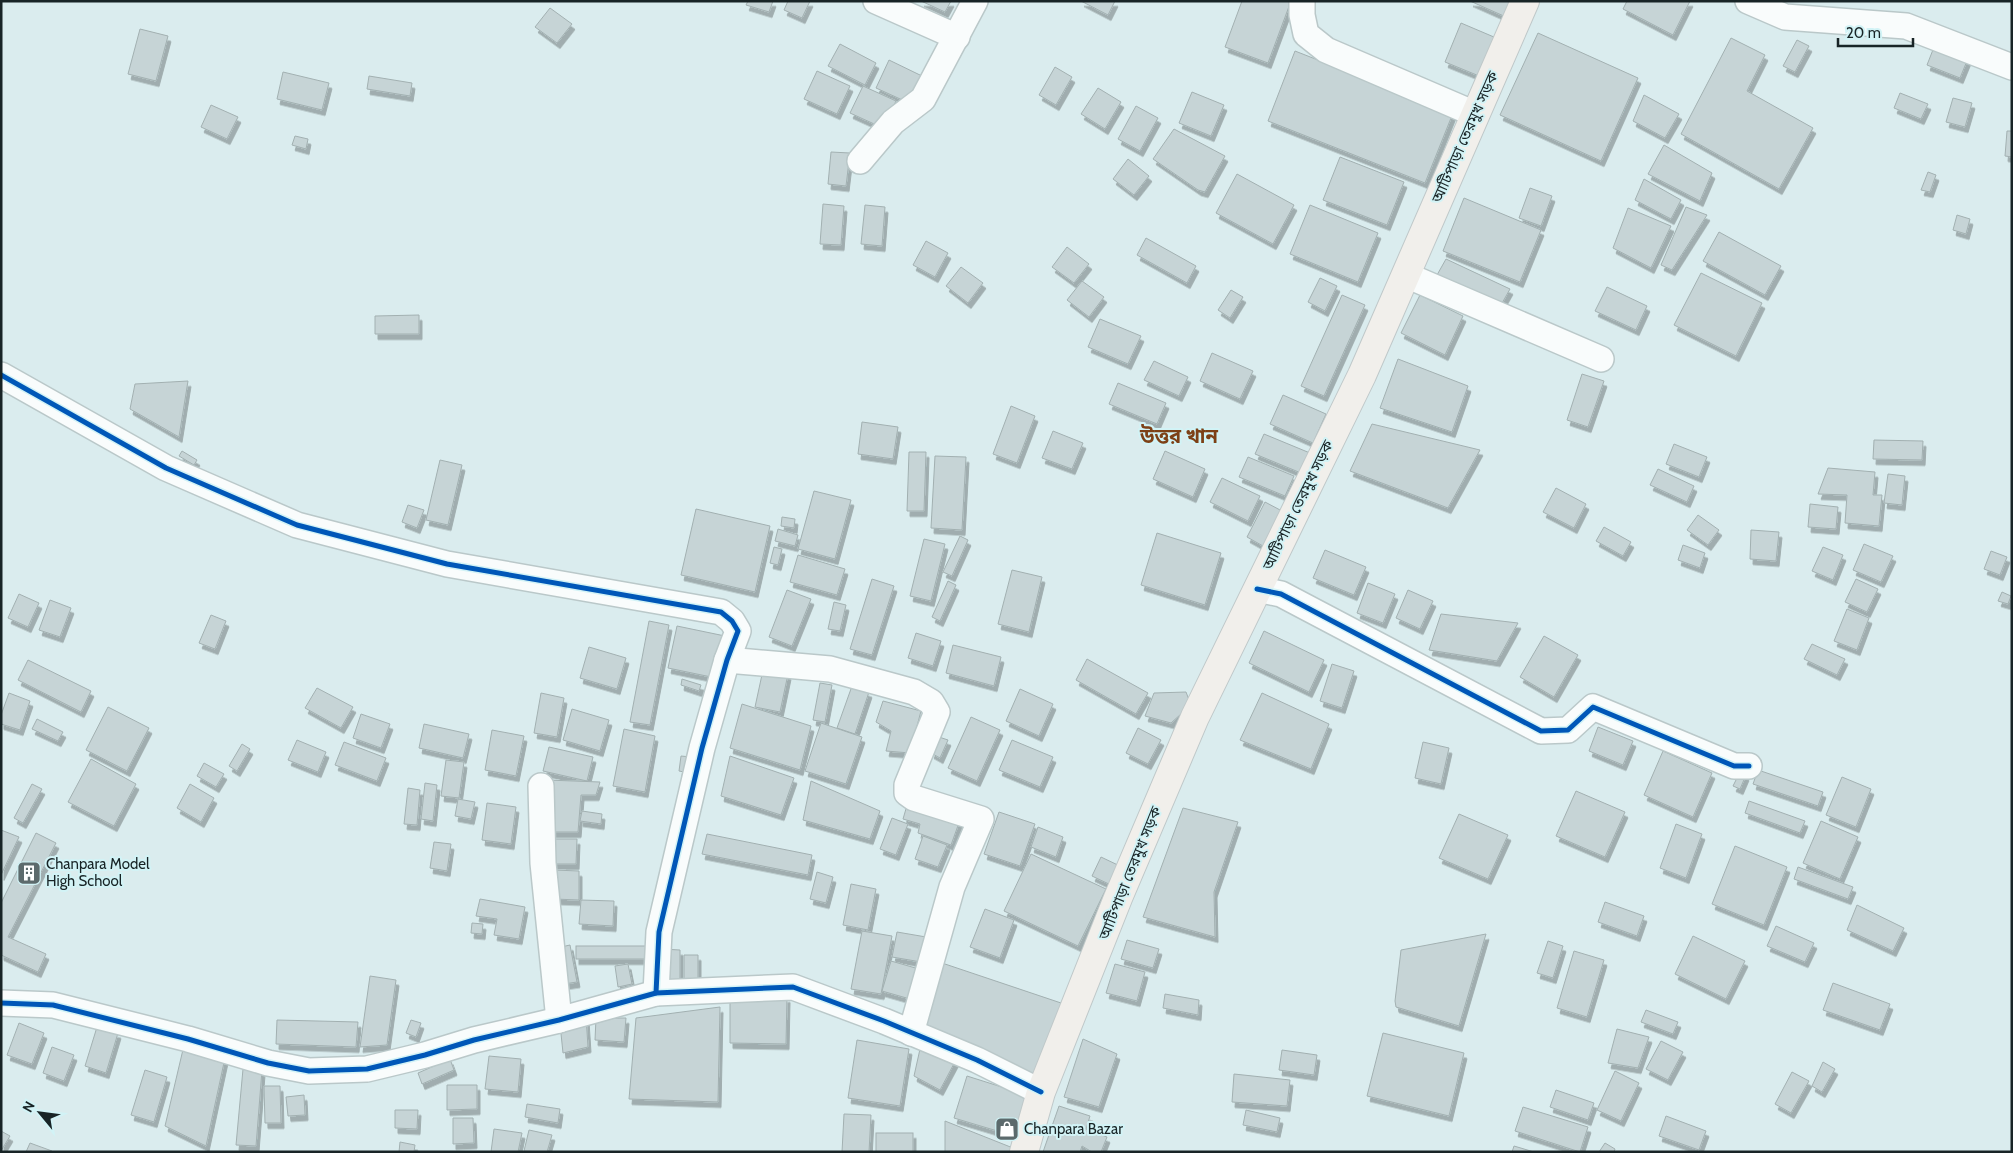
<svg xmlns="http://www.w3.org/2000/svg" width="2013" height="1153" font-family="Cabin,'Noto Sans Bengali',sans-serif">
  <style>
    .building { fill: #c6d4d6; stroke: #a2b0b1; filter: url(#shadow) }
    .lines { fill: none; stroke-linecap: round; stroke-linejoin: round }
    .minor-casing { stroke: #bac8c9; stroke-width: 28 }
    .major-casing { stroke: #bfc8c9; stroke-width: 30 }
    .minor { stroke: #f9fcfc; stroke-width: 25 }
    .major { stroke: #f1efeb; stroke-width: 28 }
    .cycleway-casing { stroke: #d2f3f6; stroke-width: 8 }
    .cycleway { stroke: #0057b8; stroke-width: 5 }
    .labels { text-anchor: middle; stroke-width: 4; stroke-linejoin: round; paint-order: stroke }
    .street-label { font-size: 15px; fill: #182426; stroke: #d2f3f6 }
    .poi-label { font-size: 15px; fill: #182426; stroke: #d2f3f6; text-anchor: start }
    .district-label { font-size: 20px; font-weight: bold; fill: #7d4016; stroke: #d2f3f6 }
  </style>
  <defs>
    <filter id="shadow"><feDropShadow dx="3" dy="5.5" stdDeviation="0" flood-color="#0004"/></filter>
  </defs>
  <rect width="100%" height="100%" fill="#daecee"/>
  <g class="building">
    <polygon points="748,1 773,1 769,12 746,5"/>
    <polygon points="788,1 810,1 802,18 784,10"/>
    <polygon points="921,1 951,1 945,12"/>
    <polygon points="1081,1 1115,1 1108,15"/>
    <polygon points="1242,1 1291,1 1268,63 1225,47"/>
    <polygon points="1470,1 1512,1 1506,17"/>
    <polygon points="1627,1 1690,1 1673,35 1623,9"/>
    <polygon points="550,8 572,24 557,43 535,27"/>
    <polygon points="1461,23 1501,40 1484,78 1445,62"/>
    <polygon points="140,29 168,36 156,81 128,74"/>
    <polygon points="1538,33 1638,78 1601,161 1500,115"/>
    <polygon points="1731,38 1765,55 1747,91 1813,128 1779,189 1681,134"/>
    <polygon points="1797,40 1809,46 1795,72 1783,66"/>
    <polygon points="1936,42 1969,56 1960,78 1927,65"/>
    <polygon points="840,44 876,63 865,85 828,66"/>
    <polygon points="1295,51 1453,113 1425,183 1268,121"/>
    <polygon points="889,60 922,76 909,103 876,88"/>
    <polygon points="1055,67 1072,77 1056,105 1039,95"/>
    <polygon points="817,71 850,86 837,114 804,99"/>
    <polygon points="283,72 329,83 322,110 277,99"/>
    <polygon points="369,76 412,83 410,96 367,89"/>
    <polygon points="863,86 896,101 883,128 850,113"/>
    <polygon points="1098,88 1121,102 1105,129 1081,114"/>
    <polygon points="1192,92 1224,105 1211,136 1179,123"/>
    <polygon points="1900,93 1928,104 1921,119 1894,108"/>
    <polygon points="1644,95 1679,114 1665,138 1633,121"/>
    <polygon points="1953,98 1972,103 1965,127 1946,122"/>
    <polygon points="211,105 238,117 227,139 201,127"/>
    <polygon points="1136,106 1158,118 1140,151 1118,139"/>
    <polygon points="1174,129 1225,156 1205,192 1198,190 1153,159"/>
    <polygon points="2007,131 2012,131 2012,157 2005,156"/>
    <polygon points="295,136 308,139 306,149 292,145"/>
    <polygon points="1664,145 1712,173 1700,201 1648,174"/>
    <polygon points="831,152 850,153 846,186 828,184"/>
    <polygon points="1340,157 1404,182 1387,225 1323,200"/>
    <polygon points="1128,159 1149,176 1134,195 1113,179"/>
    <polygon points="1928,172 1936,175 1930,192 1921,190"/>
    <polygon points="1237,174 1294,205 1273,244 1216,213"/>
    <polygon points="1644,179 1681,200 1671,219 1635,200"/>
    <polygon points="1530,188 1552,196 1541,226 1519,218"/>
    <polygon points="1464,198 1541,230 1520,282 1443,251"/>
    <polygon points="823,204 844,206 841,245 820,244"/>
    <polygon points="865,205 885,207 882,246 861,244"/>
    <polygon points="1310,205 1378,233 1358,282 1290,254"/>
    <polygon points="1686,207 1707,215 1672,270 1661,265"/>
    <polygon points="1628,208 1671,226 1651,268 1613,248"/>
    <polygon points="1957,215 1970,219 1966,234 1953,230"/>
    <polygon points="1719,232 1781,266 1765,295 1703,261"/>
    <polygon points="1146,238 1196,266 1187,283 1137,255"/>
    <polygon points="926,241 948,253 935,277 913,265"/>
    <polygon points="1067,247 1089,264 1074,283 1052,267"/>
    <polygon points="1446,259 1510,289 1501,305 1437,275"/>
    <polygon points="961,267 983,283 968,303 946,286"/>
    <polygon points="1701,273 1762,303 1736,356 1674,325"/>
    <polygon points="1320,278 1337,286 1325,311 1308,302"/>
    <polygon points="1082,281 1104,297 1089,317 1067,300"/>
    <polygon points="1607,287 1647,306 1636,330 1595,311"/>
    <polygon points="1231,290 1243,297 1230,318 1218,310"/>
    <polygon points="1342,295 1365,305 1324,396 1301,386"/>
    <polygon points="1420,295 1463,316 1445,355 1401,333"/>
    <polygon points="419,315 419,334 375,334 375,316"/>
    <polygon points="1100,319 1141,336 1128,364 1088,347"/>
    <polygon points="1212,353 1253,371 1240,399 1200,381"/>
    <polygon points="1398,359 1468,386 1452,432 1380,408"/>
    <polygon points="1154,361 1188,377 1179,396 1144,380"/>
    <polygon points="1582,374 1604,381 1588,427 1567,420"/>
    <polygon points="188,381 179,437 130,409 135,384"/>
    <polygon points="1118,383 1166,403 1157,424 1109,404"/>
    <polygon points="1283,395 1326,414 1313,443 1270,424"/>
    <polygon points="1011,406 1035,416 1017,463 993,454"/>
    <polygon points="862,422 898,427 893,459 858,454"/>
    <polygon points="1372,424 1480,450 1448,508 1350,471"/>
    <polygon points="1053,431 1083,443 1072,469 1042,458"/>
    <polygon points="1264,434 1310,453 1301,473 1255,454"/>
    <polygon points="1874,440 1923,441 1922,460 1873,459"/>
    <polygon points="1674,444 1707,457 1699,477 1666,464"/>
    <polygon points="182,451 197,460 194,465 179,456"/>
    <polygon points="1165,451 1205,469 1193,497 1153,479"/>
    <polygon points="909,452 926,452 924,511 907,511"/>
    <polygon points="935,456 966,457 962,530 931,528"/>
    <polygon points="1248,457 1294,476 1285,496 1239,477"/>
    <polygon points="440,460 462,465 448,525 426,520"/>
    <polygon points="1828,468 1875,472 1873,495 1882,495 1879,526 1845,523 1847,495 1818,494"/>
    <polygon points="1658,469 1694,486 1687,502 1650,485"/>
    <polygon points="1888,474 1905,476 1902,505 1884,503"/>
    <polygon points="1222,478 1260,496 1248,521 1210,502"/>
    <polygon points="1556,488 1586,504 1574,528 1543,512"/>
    <polygon points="814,491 851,500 835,559 798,549"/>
    <polygon points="1265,502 1282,511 1263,546 1247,537"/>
    <polygon points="1810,504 1838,507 1836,529 1808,527"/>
    <polygon points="408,505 424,510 417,528 402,522"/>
    <polygon points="696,509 770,526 755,592 681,575"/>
    <polygon points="1698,515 1719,530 1708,545 1687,530"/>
    <polygon points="782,517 795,519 794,528 781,526"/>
    <polygon points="1604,527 1631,542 1623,556 1596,541"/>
    <polygon points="778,529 798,535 795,546 775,541"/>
    <polygon points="1751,530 1779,532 1776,561 1750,559"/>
    <polygon points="1157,533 1221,553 1205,605 1141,585"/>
    <polygon points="960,536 968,540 952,576 943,572"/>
    <polygon points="924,539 945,544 931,601 910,596"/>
    <polygon points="1864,544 1893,556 1881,582 1853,570"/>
    <polygon points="1683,545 1705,553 1700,568 1678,560"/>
    <polygon points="774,547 782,549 778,565 770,563"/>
    <polygon points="1823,547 1843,555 1833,580 1812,571"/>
    <polygon points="1325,550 1366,567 1354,595 1313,578"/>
    <polygon points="1991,551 2007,557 2000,575 1984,569"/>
    <polygon points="798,555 845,569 837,595 790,582"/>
    <polygon points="1012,570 1042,577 1029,632 998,624"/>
    <polygon points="872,579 894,586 872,655 850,649"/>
    <polygon points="1856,579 1878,589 1867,612 1845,602"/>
    <polygon points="948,581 956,585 940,621 932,617"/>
    <polygon points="1368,583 1395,594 1383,623 1357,613"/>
    <polygon points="787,590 811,599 792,646 769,637"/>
    <polygon points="1408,590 1433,601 1420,629 1396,618"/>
    <polygon points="2002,592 2011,596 2008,604 1998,601"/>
    <polygon points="19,594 39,603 28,627 8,618"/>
    <polygon points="50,600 71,608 60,637 39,630"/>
    <polygon points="834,602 846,605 840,631 828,629"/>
    <polygon points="1847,609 1869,618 1857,650 1834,641"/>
    <polygon points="1441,614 1518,623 1497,661 1429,650"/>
    <polygon points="211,615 226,621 215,649 199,643"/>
    <polygon points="649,621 669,625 650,725 630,722"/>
    <polygon points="677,626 725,636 716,678 668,668"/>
    <polygon points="1264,631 1324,660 1309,692 1249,663"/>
    <polygon points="916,633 941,641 933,666 908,658"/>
    <polygon points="1544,636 1578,655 1554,697 1520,677"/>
    <polygon points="1812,644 1845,659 1837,675 1804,659"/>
    <polygon points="953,645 1001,657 994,686 946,673"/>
    <polygon points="589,647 626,658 617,689 580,678"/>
    <polygon points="1087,659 1148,693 1136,714 1076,680"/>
    <polygon points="28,660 91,691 81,712 18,680"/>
    <polygon points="1332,664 1354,671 1342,708 1320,701"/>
    <polygon points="763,670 788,674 780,712 755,707"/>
    <polygon points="682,679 701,685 699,691 681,685"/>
    <polygon points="820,683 832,685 825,722 813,720"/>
    <polygon points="852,686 869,692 855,734 837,728"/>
    <polygon points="317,688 353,707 341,728 305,708"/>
    <polygon points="1020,689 1053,704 1039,736 1006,721"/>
    <polygon points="1186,692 1191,705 1171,723 1145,716 1154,693"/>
    <polygon points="9,693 30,701 20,730 1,724 1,715"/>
    <polygon points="541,693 564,698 557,737 534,733"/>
    <polygon points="1262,693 1329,724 1311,769 1240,740"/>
    <polygon points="883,701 921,711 910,753 886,751 891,731 876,722"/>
    <polygon points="742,704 811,726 800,770 730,748"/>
    <polygon points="108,707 149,728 127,771 86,750"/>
    <polygon points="572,709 609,720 600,751 563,740"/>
    <polygon points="361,714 390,724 381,748 353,738"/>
    <polygon points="971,717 1000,730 977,781 948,768"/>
    <polygon points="37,719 63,732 58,741 32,729"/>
    <polygon points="821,723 862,737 846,784 805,771"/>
    <polygon points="424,724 469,734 463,758 419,748"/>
    <polygon points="1598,727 1633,741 1623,765 1589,751"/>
    <polygon points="1138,728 1161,740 1148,764 1126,753"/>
    <polygon points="624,729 655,736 645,792 613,786"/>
    <polygon points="492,730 524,736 516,776 485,770"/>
    <polygon points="939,737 948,740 940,758 931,753"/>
    <polygon points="297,740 326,752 318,772 288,760"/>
    <polygon points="1012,740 1053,757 1040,787 999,770"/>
    <polygon points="344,742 386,758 377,781 335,765"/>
    <polygon points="1423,742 1449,748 1441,784 1415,778"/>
    <polygon points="242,744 250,749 237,771 229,766"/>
    <polygon points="549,747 593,757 587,781 543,771"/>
    <polygon points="1663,751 1712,773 1693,817 1644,795"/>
    <polygon points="681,756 691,757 689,773 679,771"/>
    <polygon points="730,756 794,778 781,815 721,796"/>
    <polygon points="91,759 136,784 114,826 68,802"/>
    <polygon points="446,760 464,762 459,798 441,796"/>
    <polygon points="204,763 224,774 216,787 197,776"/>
    <polygon points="1758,770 1823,792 1818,806 1753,784"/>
    <polygon points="1740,772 1746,775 1740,789 1733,786"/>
    <polygon points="1842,777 1871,789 1856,827 1826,815"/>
    <polygon points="547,780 600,782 596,795 581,795 578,832 547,832"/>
    <polygon points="811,781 880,811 870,839 803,820"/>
    <polygon points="425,783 437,785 433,821 421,819"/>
    <polygon points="32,784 42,789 23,823 14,818"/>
    <polygon points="190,784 214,798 201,822 177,808"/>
    <polygon points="408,788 420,790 417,825 404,824"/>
    <polygon points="1576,791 1625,812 1605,857 1556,836"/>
    <polygon points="458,799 475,802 471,819 455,816"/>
    <polygon points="1749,801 1805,821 1800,833 1745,813"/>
    <polygon points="908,802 960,820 951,845 918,833 920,824 903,819"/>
    <polygon points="487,803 516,807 511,844 482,840"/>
    <polygon points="1183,808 1238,822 1214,892 1215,937 1143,917"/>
    <polygon points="582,811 602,814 601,824 580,821"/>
    <polygon points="999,812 1035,824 1020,866 984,854"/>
    <polygon points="1459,814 1508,835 1488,879 1439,858"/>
    <polygon points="892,818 908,824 896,855 880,849"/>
    <polygon points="1821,821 1858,837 1840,879 1803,863"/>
    <polygon points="1676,824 1702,834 1686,878 1660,868"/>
    <polygon points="1038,827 1063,837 1056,857 1031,847"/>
    <polygon points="1,830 19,837 1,875"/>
    <polygon points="36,833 56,843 8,937 46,954 38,972 1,955 1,903"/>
    <polygon points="707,834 812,855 808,875 702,854"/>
    <polygon points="923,836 947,845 938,867 915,859"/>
    <polygon points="548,839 577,839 576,864 548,864"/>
    <polygon points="434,842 451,844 447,871 430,868"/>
    <polygon points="1735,846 1787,867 1764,925 1712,904"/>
    <polygon points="1031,854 1106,889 1078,946 1004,911"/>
    <polygon points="1101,857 1122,867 1113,886 1092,876"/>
    <polygon points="1798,867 1853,887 1848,899 1794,879"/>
    <polygon points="554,870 579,871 579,900 554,899"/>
    <polygon points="817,872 833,877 826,903 810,899"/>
    <polygon points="851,884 876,889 868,930 843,925"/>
    <polygon points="480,899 525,907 519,939 494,935 497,919 476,916"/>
    <polygon points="581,900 614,901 613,926 579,924"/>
    <polygon points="1605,902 1644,916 1637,936 1598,922"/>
    <polygon points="1857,905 1904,928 1893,951 1847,930"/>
    <polygon points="985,909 1014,920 1000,958 970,947"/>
    <polygon points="472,923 483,924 482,934 471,933"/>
    <polygon points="1776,926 1814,943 1805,962 1767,946"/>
    <polygon points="862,931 892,936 881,994 851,989"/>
    <polygon points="897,932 932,938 927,963 892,957"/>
    <polygon points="1486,934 1459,1026 1396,1007 1395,1001 1401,950"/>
    <polygon points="1693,936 1745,961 1726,999 1675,974"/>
    <polygon points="1127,940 1159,949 1153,968 1121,959"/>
    <polygon points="1548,941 1563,946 1553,978 1537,973"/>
    <polygon points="570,945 577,982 564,984 557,948"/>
    <rect x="576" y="946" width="71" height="13"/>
    <polygon points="662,949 680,950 680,981 662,980"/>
    <polygon points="1574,951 1604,960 1587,1017 1557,1008"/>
    <polygon points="684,955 698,955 698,979 684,980"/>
    <polygon points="891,961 926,971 917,1001 882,991"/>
    <polygon points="942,963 1067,1005 1041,1079 923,1028"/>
    <polygon points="628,964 632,984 618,987 615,966"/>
    <polygon points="1115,964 1145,972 1137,1001 1106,993"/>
    <polygon points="370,976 396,980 387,1045 360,1047"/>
    <polygon points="1833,983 1890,1004 1880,1030 1823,1010"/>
    <polygon points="1165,994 1199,1000 1198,1015 1163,1008"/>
    <polygon points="787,997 786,1044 730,1043 730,1002"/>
    <polygon points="720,1007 718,1102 629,1099 636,1018"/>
    <polygon points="1646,1010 1678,1022 1673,1034 1641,1022"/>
    <polygon points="586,1016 588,1047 563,1053 560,1024"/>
    <polygon points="596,1018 626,1018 624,1042 595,1040"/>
    <polygon points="277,1020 358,1022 356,1047 276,1044"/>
    <polygon points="411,1020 421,1023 416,1037 406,1033"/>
    <polygon points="19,1023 44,1033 32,1064 7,1055"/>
    <polygon points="97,1027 118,1033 106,1073 85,1066"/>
    <polygon points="1617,1029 1649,1037 1638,1068 1608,1063"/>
    <polygon points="1383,1033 1464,1053 1449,1116 1367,1096"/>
    <polygon points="1083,1039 1117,1054 1099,1107 1064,1097"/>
    <polygon points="857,1040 909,1049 900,1106 848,1098"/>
    <polygon points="922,1040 957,1058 940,1090 914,1076"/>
    <polygon points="185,1041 225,1058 206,1146 165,1126"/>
    <polygon points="1661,1041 1683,1052 1668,1080 1646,1069"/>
    <polygon points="52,1047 74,1055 64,1081 43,1073"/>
    <polygon points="1282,1050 1317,1055 1314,1075 1279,1070"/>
    <polygon points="489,1056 521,1059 518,1092 485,1089"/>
    <polygon points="450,1059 454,1070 422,1084 418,1073"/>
    <polygon points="1823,1062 1835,1069 1822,1092 1812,1086"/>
    <polygon points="243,1069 262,1070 256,1146 236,1145"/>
    <polygon points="145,1070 167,1077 154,1122 131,1115"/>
    <polygon points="1615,1071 1639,1083 1621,1121 1597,1110"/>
    <polygon points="1792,1072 1809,1081 1791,1113 1775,1104"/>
    <polygon points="1234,1074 1290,1080 1287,1106 1232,1102"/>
    <polygon points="967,1076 1027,1095 1014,1136 954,1118"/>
    <polygon points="447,1085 477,1085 477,1109 447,1110"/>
    <polygon points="264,1086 280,1086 281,1123 265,1123"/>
    <polygon points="1556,1090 1594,1103 1588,1120 1550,1107"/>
    <polygon points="304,1095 305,1115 288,1116 286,1097"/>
    <polygon points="527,1104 560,1109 558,1123 525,1117"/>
    <polygon points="1059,1106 1090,1116 1086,1129 1107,1137 1101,1152 1092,1152 1082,1146 1080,1152 1043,1152"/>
    <polygon points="1523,1107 1588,1127 1580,1152 1515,1131"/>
    <polygon points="395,1110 418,1110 417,1129 395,1128"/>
    <polygon points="1246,1110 1280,1118 1277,1132 1243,1125"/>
    <polygon points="844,1114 871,1115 869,1152 842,1152"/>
    <polygon points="1666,1116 1706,1131 1699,1150 1659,1136"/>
    <polygon points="453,1118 473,1118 474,1143 453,1144"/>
    <polygon points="945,1121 1013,1148 1012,1152 945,1152"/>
    <polygon points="494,1129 522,1133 518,1152 491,1152"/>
    <polygon points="529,1130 552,1135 547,1152 524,1151"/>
    <polygon points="1,1131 10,1136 1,1151"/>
    <rect x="876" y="1133" width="37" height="19"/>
    <polygon points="400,1142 415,1145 414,1152 399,1152"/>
    <polygon points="30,1143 52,1151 52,1152 26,1152"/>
    <polygon points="1605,1143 1615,1149 1614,1152 1599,1152"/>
    <polygon points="1514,1146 1534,1152 1512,1152"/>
  </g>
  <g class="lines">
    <g class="minor-casing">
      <g id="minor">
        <polyline points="876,1 957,37"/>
        <polyline points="1302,1 1302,15 1306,34 1326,50 1475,114"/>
        <polyline points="1748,1 1785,17 1906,26 2012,67"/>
        <polyline points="860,161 893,122 923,99 975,1"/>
        <polyline points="1406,275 1601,359"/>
        <polyline points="1,375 166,468 297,525 447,564 721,612 732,621 738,631 727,660 702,748 659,932 656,993"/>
        <polyline points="1257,589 1281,594 1541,731 1568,730 1593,707 1734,766 1749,766"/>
        <polyline points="727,660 830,669 914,692 931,702 937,712 907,785 907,793 914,798 981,819 952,887 911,1033"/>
        <polyline points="541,786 543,863 559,1020"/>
        <polyline points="1,1003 53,1005 188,1039 268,1063 309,1071 367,1069 425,1055 474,1040 559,1020 656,993 793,987 884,1021 977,1060 1041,1092"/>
      </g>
    </g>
    <g class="major-casing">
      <polyline id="major" points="1024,1152 1041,1092 1118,898 1195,717 1362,375 1525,1"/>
    </g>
    <use href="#minor" class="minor"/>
    <use href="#major" class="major"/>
    <g class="cycleway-casing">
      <g id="cycleway">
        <polyline points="1,375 166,468 297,525 447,564 721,612 732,621 738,631 727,660 702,748 659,932 656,993"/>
        <polyline points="1257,589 1281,594 1541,731 1568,730 1593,707 1734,766 1749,766"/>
        <polyline points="1,1003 53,1005 188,1039 268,1063 309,1071 367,1069 425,1055 474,1040 559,1020 656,993 793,987 884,1021 977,1060 1041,1092"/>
      </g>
    </g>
    <use href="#cycleway" class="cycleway"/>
  </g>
  <defs>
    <g id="building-square" transform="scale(1.25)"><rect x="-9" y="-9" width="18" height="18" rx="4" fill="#5c6a6c" stroke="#d2f3f6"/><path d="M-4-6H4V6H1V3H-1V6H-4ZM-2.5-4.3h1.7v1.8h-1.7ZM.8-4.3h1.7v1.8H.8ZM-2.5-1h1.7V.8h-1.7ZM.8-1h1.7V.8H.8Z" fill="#fff"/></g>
    <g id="shop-square" transform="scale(1.25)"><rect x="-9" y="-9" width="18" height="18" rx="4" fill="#5c6a6c" stroke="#d2f3f6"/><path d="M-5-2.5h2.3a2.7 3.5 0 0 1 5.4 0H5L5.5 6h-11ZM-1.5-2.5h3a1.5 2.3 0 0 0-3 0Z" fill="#fff"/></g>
  </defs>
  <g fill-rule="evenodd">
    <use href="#building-square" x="29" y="873"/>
    <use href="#shop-square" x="1007" y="1129"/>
  </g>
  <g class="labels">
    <g class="street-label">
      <text transform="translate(1465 137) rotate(-66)" y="5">আটিপাড়া তেরমুখ সড়ক</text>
      <text transform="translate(1298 505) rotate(-64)" y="5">আটিপাড়া তেরমুখ সড়ক</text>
      <text transform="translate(1130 873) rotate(-68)" y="5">আটিপাড়া তেরমুখ সড়ক</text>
    </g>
    <g class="poi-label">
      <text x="46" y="869">Chanpara Model<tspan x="46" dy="17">High School</tspan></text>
      <text x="1024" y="1134">Chanpara Bazar</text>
    </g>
    <g class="district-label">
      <text x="1179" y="443">উত্তর খান</text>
    </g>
  </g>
  <rect width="2013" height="1153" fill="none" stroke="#182426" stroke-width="5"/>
  <g transform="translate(40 1113) rotate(299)" stroke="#d2f3f6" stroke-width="4" paint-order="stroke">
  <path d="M0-4L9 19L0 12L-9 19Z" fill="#182426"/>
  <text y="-8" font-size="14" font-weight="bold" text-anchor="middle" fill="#182426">N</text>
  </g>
  <path d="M1838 38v8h75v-8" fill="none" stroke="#182426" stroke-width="2.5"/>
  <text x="1846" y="38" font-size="15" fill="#182426" stroke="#d2f3f6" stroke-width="4" paint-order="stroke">20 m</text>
</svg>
